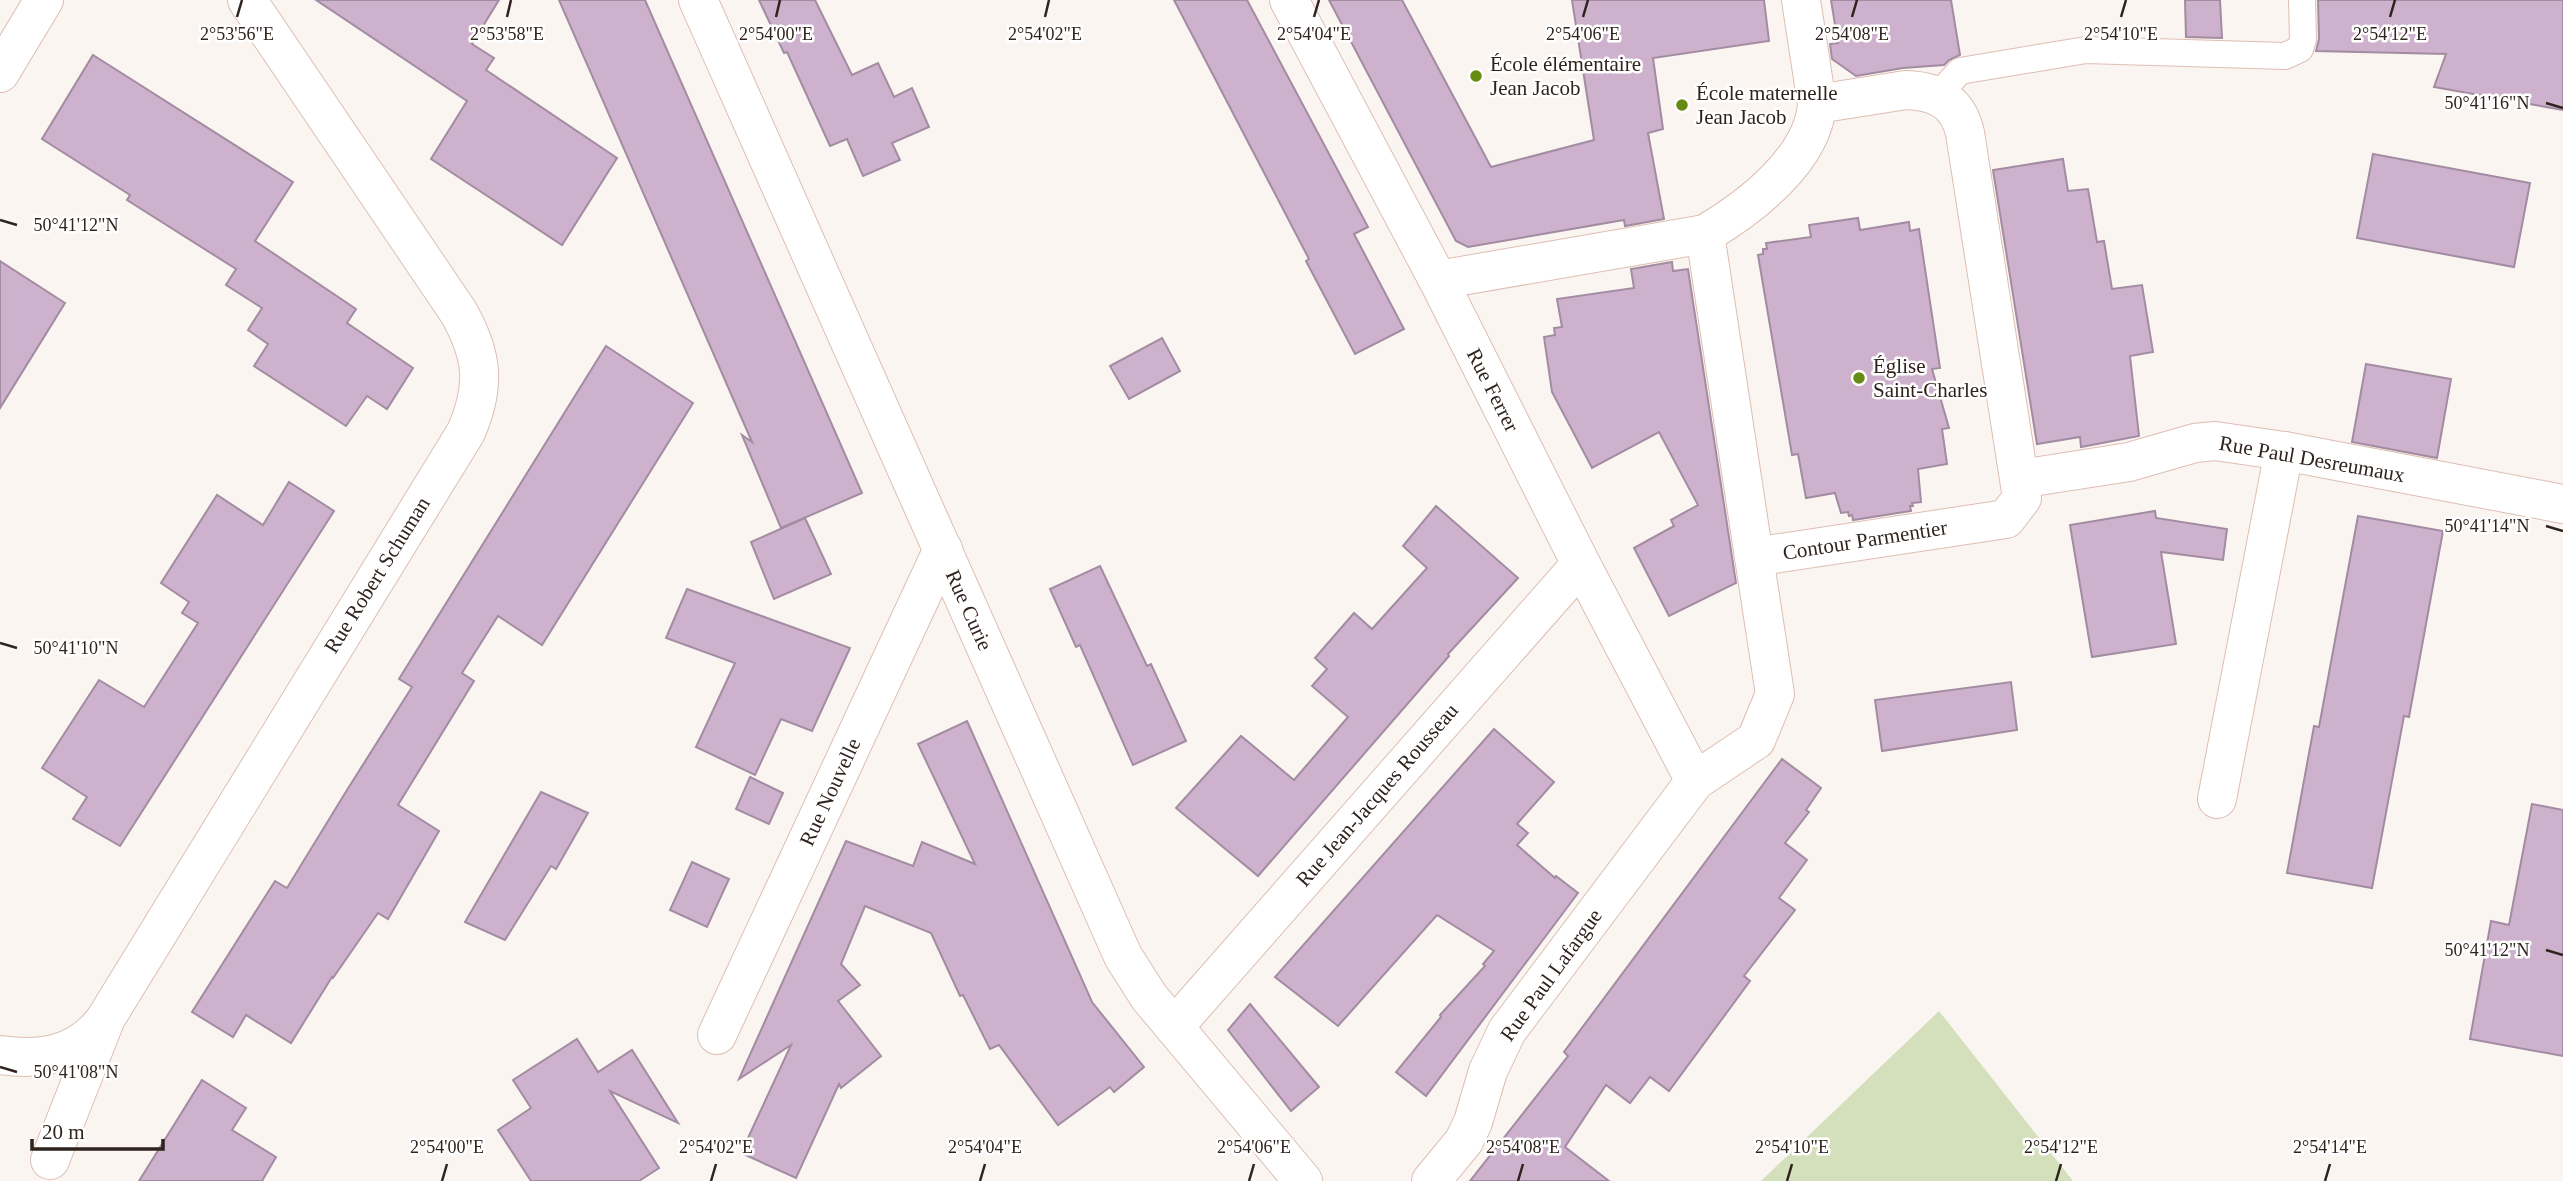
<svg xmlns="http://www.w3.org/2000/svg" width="2563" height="1181" font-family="Georgia,serif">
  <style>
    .green { fill: #d4dfbc }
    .building { fill: #ceb1cc; stroke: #a28ca1; stroke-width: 2 }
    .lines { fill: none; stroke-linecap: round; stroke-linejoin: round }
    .lane-casing { stroke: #debeb2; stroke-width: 28 }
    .street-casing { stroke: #debeb2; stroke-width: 40 }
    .lane { stroke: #fff; stroke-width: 26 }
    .street { stroke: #fff; stroke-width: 38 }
    .ticks { fill: none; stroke: #2f231e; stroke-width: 2.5 }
    .poi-dot { fill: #668b12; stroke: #fff; stroke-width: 2.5 }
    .labels { text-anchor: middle; stroke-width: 5; stroke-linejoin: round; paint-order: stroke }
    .poi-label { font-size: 21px; fill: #2f231e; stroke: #fff; text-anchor: start }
    .street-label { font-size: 21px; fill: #2f231e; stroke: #fff }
    .ticks-label { font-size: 18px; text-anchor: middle; fill: #2f231e; stroke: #fff; stroke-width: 5; stroke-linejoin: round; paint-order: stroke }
  </style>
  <rect width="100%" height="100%" fill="#fbf5f2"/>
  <polygon class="green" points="1939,1011 2073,1181 1761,1181"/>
  <g class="building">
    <polygon points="316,0 499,0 472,44 494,58 486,70 617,158 562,245 431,159 467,101"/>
    <polygon points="559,0 645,0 862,493 781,528 742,435 752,442"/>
    <polygon points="759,0 815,0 852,75 878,63 894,97 912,88 929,127 892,143 900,160 863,176 847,139 830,146 787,52 784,53"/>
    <polygon points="1174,0 1247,0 1368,227 1354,234 1404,329 1355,354 1306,261 1309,259"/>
    <polygon points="1329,0 1402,0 1491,167 1594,140 1572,0 1764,0 1769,41 1653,58 1663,129 1648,133 1664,219 1625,226 1624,220 1468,247 1456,241"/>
    <polygon points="1831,0 1951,0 1960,55 1949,60 1944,65 1903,68 1856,76 1832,59 1830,44 1838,43"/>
    <polygon points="2185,0 2220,0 2222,38 2186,37"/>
    <polygon points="2318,0 2563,0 2563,110 2434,87 2446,54 2316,51 2319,39"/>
    <polygon points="93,55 293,182 255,241 356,309 347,323 413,368 387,409 367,396 346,426 254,366 268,344 248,330 262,308 226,285 236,269 127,200 130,195 42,139"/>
    <polygon points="2373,154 2530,183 2514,267 2357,238"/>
    <polygon points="2063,159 2068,191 2088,189 2097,242 2104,241 2112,289 2142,285 2153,352 2130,356 2139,436 2081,447 2080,437 2037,444 1993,170"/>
    <polygon points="1858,218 1860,230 1909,222 1910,231 1919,229 1940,368 1932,369 1949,428 1942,429 1947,464 1918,469 1921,502 1912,503 1913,506 1910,506 1911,511 1853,520 1852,515 1849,516 1848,512 1841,513 1835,493 1806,498 1798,454 1792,455 1758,255 1763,254 1763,249 1767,249 1766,243 1811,237 1809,225"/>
    <polygon points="0,261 65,303 0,408"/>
    <polygon points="1672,262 1673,271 1688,269 1736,583 1669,616 1634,548 1674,526 1671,520 1698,505 1659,432 1592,468 1552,392 1544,337 1555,335 1554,328 1562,327 1557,299 1634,288 1631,269"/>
    <polygon points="1162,338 1180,371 1129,399 1110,366"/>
    <polygon points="606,346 693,403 542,645 498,616 462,673 474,681 398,805 439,831 388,919 378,913 333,978 332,977 291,1043 246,1015 233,1037 192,1012 275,881 287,888 347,790 412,687 399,679"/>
    <polygon points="2366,364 2451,379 2437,458 2352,442"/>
    <polygon points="289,482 334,511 120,846 73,819 87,797 42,768 99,680 144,707 198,623 182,613 189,602 161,583 217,495 263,525"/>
    <polygon points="1436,506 1518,578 1448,654 1449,656 1258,876 1176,808 1241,736 1294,780 1325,744 1348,717 1312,686 1327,669 1315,658 1354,613 1372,629 1427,568 1403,546"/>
    <polygon points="2155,511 2156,518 2227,529 2223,560 2161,552 2176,644 2092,657 2070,525"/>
    <polygon points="2358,516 2443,531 2409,717 2404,716 2372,888 2287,873 2314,726 2319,727"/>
    <polygon points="805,518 831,574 774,599 751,542"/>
    <polygon points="1100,566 1147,666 1151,664 1186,741 1133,765 1080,645 1076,647 1050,589"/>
    <polygon points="687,589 850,648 812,731 781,719 755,775 696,747 735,663 666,638"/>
    <polygon points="2011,682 2017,730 1882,751 1875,700"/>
    <polygon points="967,721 1092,1002 1144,1067 1114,1092 1110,1087 1058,1125 999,1045 990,1049 963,995 960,996 931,933 865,906 841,964 860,985 838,1001 881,1056 841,1088 839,1084 796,1178 741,1153 791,1045 739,1079 846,841 913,866 922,842 975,864 918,744"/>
    <polygon points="1494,729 1554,782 1517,824 1528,833 1517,845 1555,878 1556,876 1578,893 1426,1096 1396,1072 1441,1017 1440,1015 1485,966 1483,964 1494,951 1437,915 1338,1026 1275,977"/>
    <polygon points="1782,759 1821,788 1806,810 1809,812 1785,843 1807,860 1779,898 1795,910 1744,976 1750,981 1669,1091 1650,1077 1630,1103 1606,1085 1565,1147 1609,1181 1470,1181 1568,1056 1564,1052"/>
    <polygon points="750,777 783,793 769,824 736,809"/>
    <polygon points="541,792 588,813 556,869 551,866 505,940 465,922"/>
    <polygon points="2532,804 2563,810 2563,1056 2470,1039 2491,921 2509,925"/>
    <polygon points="692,862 729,879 707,927 670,910"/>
    <polygon points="1250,1004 1319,1087 1291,1111 1228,1030"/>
    <polygon points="577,1039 598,1072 632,1050 678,1123 610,1091 659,1168 639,1181 531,1181 498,1130 531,1108 513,1080"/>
    <polygon points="202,1080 246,1108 232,1130 276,1157 262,1181 139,1181"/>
  </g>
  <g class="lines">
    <g class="lane-casing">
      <polyline id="lane" points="1938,95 1960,71 2086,50 2285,56 2300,49 2303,39 2302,0"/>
    </g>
    <g class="street-casing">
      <g id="street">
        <polyline points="698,0 1123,956 1149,997 1303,1181"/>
        <polyline points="1289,0 1438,280 1581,564 1695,781"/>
        <polyline points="0,73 44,0"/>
        <path d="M1705 234 1754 557 2006 519 2022 498 1965 133C1958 102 1937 91 1906 90L1817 104"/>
        <path d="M1438 280 1705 234C1749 208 1813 160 1817 104L1801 0"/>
        <polyline points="2020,479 2129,462 2195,443 2215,441 2284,451 2563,504"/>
        <polyline points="2217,799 2284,451"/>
        <polyline points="1174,1027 1581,564"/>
        <polyline points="717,1035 943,549"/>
        <path d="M0 1055C41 1061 78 1055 104 1021"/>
        <path d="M50 1160 106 1018 466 432C486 386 483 356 459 313L247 0"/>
        <polyline points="1431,1181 1464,1141 1473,1122 1488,1071 1507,1031 1695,781 1756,740 1775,694 1754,557"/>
      </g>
    </g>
    <use href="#lane" class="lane"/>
    <use href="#street" class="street"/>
  </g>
  <path class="ticks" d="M237 17 242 0M507 17 511 0M776 17 780 0M1045 17 1049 0M1314 17 1319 0M1583 17 1588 0M1852 17 1857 0M2121 17 2126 0M2390 17 2395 0M2546 103 2563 108M0 220 17 225M2546 526 2563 531M0 643 17 648M2546 950 2563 955M0 1067 17 1072M442 1181 447 1164M711 1181 716 1164M980 1181 985 1164M1249 1181 1254 1164M1518 1181 1523 1164M1787 1181 1792 1164M2056 1181 2061 1164M2325 1181 2330 1164"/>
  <g class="poi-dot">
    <circle cx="1476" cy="76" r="7"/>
    <circle cx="1682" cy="105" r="7"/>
    <circle cx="1859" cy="378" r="7"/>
  </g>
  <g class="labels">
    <g class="poi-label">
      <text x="1490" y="71">École élémentaire<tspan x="1490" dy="24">Jean Jacob</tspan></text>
      <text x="1696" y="100">École maternelle<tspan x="1696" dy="24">Jean Jacob</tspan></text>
      <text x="1873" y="373">Église<tspan x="1873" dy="24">Saint-Charles</tspan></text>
    </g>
    <g class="street-label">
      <text transform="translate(1493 390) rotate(63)" y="7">Rue Ferrer</text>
      <text transform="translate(2312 459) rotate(10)" y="7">Rue Paul Desreumaux</text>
      <text transform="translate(1865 540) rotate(-9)" y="7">Contour Parmentier</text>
      <text transform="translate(377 575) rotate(-58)" y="7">Rue Robert Schuman</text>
      <text transform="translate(969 610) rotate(66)" y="7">Rue Curie</text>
      <text transform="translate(830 792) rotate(-65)" y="7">Rue Nouvelle</text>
      <text transform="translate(1377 795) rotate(-49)" y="7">Rue Jean-Jacques Rousseau</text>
      <text transform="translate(1551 975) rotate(-54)" y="7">Rue Paul Lafargue</text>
    </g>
  </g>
  <g class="ticks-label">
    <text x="237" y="40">2°53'56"E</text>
    <text x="507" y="40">2°53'58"E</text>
    <text x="776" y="40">2°54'00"E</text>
    <text x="1045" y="40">2°54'02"E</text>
    <text x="1314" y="40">2°54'04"E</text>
    <text x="1583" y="40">2°54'06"E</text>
    <text x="1852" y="40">2°54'08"E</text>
    <text x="2121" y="40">2°54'10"E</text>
    <text x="2390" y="40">2°54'12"E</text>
    <text x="2487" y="109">50°41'16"N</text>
    <text x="76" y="231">50°41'12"N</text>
    <text x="2487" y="532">50°41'14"N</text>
    <text x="76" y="654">50°41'10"N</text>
    <text x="2487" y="956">50°41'12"N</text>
    <text x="76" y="1078">50°41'08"N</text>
    <text x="447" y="1153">2°54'00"E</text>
    <text x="716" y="1153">2°54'02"E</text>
    <text x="985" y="1153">2°54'04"E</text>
    <text x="1254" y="1153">2°54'06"E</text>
    <text x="1523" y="1153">2°54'08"E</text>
    <text x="1792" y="1153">2°54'10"E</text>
    <text x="2061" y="1153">2°54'12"E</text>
    <text x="2330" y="1153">2°54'14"E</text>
  </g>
  <path d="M32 1139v10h131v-10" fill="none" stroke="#2f231e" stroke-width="3.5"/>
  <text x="42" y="1139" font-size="21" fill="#2f231e" stroke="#ffffff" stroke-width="5" paint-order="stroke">20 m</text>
</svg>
